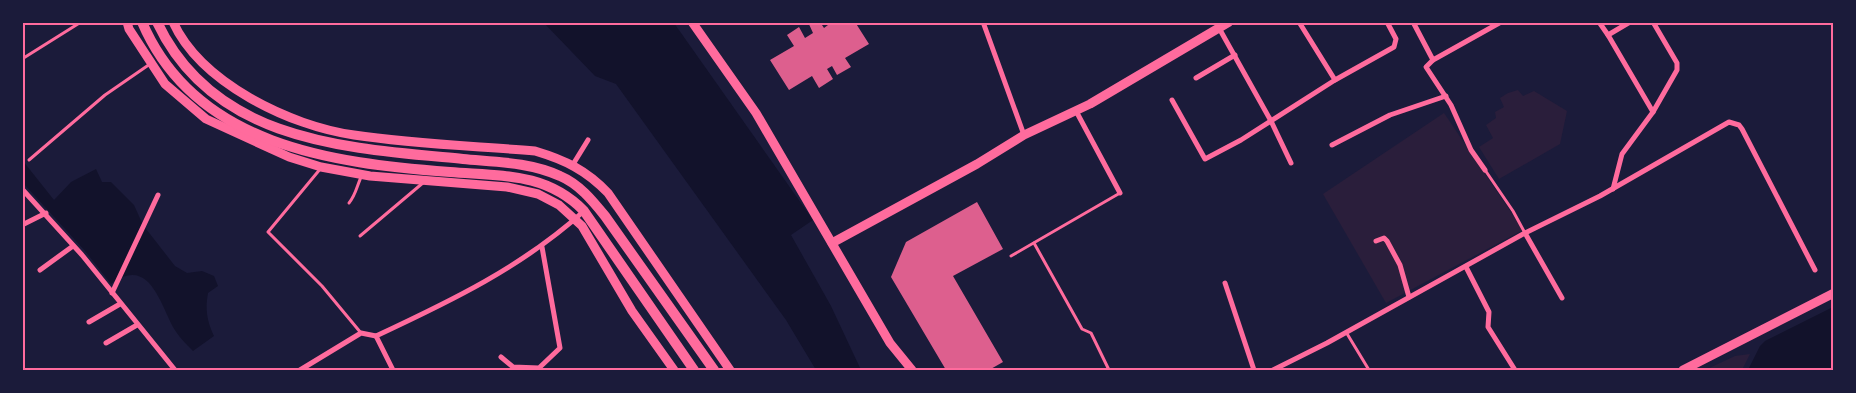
<svg xmlns="http://www.w3.org/2000/svg" width="1856" height="393" font-family="'Fira Sans Condensed',sans-serif">
  <style>
    .green { fill: #2a1e3b }
    .water { fill: #12122b }
    .building { fill: #dd5f8e }
    .lines { fill: none; stroke-linecap: round; stroke-linejoin: round }
    .service { stroke: #ff6b9d; stroke-width: 3 }
    .minor { stroke: #ff6b9d; stroke-width: 5 }
    .tertiary { stroke: #ff6b9d; stroke-width: 9 }
    .primary { stroke: #ff6b9d; stroke-width: 10 }
    .neatline { fill: none; stroke: #ff6b9d; stroke-width: 2 }
  </style>
  <rect width="100%" height="100%" fill="#1b1b3a"/>
  <g class="green">
    <polygon points="1518,90 1523,96 1534,91 1567,111 1560,144 1499,179 1479,147 1493,138 1486,125 1496,118 1495,112 1504,107 1500,98 1508,93"/>
    <polygon points="1444,113 1523,230 1386,303 1323,194"/>
    <polygon points="1750,354 1742,370 1705,370 1735,356"/>
  </g>
  <g class="water">
    <polygon points="544,23 674,23 813,220 791,235 831,306 861,370 816,370 786,320 616,84 595,76"/>
    <path d="M23 161 54 200 71 182 96 169 102 182H111L134 205 143 225 175 266 187 273 202 271 214 276 218 286 208 293C205 310 207 321 214 336L193 351C186 344 178 336 173 327 159 300 148 256 111 284L85 251 23 183Z"/>
    <polygon points="1833,307 1833,370 1748,370 1760,346 1765,341"/>
  </g>
  <g class="building">
    <polygon points="808,22 820,22 824,28 832,22 855,22 869,44 845,58 851,67 837,75 832,66 827,69 833,79 819,88 812,76 789,90 770,60 794,46 787,35 799,27 805,38 813,33"/>
    <polygon points="977,202 1003,249 953,276 1003,362 989,370 946,370 891,277 906,242"/>
  </g>
  <g class="lines">
    <g class="service">
      <polyline points="22,59 81,22"/>
      <polyline points="29,160 105,95 150,64"/>
      <polyline points="321,168 268,232 322,286 361,333"/>
      <polyline points="1485,170 1513,211 1525,233"/>
      <path d="M349 203C356 195 357 185 362 175"/>
      <polyline points="360,236 424,182"/>
      <polyline points="1034,243 1082,329 1091,333 1109,370"/>
      <polyline points="1011,256 1120,193"/>
      <polyline points="1346,332 1369,370"/>
    </g>
    <g class="minor">
      <polyline points="983,22 1024,135"/>
      <polyline points="1299,22 1335,80"/>
      <polyline points="1413,22 1433,60 1426,67 1451,105 1471,150 1485,170"/>
      <polyline points="1599,22 1608,35"/>
      <polyline points="1630,22 1608,35 1653,112"/>
      <polyline points="1219,28 1271,121 1291,163"/>
      <polyline points="1433,60 1501,22"/>
      <polyline points="1196,78 1235,55"/>
      <polyline points="1172,100 1205,159 1241,140 1335,80 1394,47 1396,39 1387,22"/>
      <polyline points="1076,111 1120,193"/>
      <polyline points="1332,145 1390,115 1446,96"/>
      <polyline points="572,166 588,140"/>
      <polyline points="22,189 82,255 175,370"/>
      <polyline points="1613,189 1622,154 1653,112 1677,70 1677,63 1653,22"/>
      <polyline points="22,225 46,213"/>
      <polyline points="1525,233 1562,298"/>
      <polyline points="1376,241 1384,238 1387,241 1400,265 1409,297"/>
      <polyline points="1466,267 1489,312 1488,327 1515,370"/>
      <polyline points="40,270 73,246"/>
      <polyline points="1225,283 1254,370"/>
      <polyline points="112,293 158,195"/>
      <polyline points="89,322 120,304"/>
      <polyline points="376,336 393,370"/>
      <polyline points="106,343 137,325"/>
      <polyline points="501,357 513,367 539,368 560,348 542,247"/>
      <path d="M300 370 361 333 376 336C451 301 522 267 584 211"/>
      <polyline points="1273,370 1327,343 1525,233 1600,196 1729,122 1739,125 1742,129 1815,270"/>
    </g>
    <g class="tertiary">
      <polyline points="127,22 129,29 165,84 206,119 289,157 321,167 370,176 507,187 538,194 559,205 582,226 632,311 674,370"/>
      <path d="M173 22C201 83 290 126 354 135 413 144 475 146 535 151 565 160 586 170 608 193L730 370"/>
      <polyline points="692,22 756,113 890,343 912,370"/>
      <polyline points="832,243 977,164 1024,135 1090,104 1229,22"/>
      <polyline points="1683,370 1834,293"/>
    </g>
    <g class="primary">
      <path d="M142 22C195 146 332 163 450 172 500 176 546 172 584 211L694 370"/>
      <path d="M157 22C214 143 348 148 463 159 495 162 530 162 560 176 579 184 592 200 605 216L714 370"/>
    </g>
  </g>
  <rect width="1856" height="393" fill="none" stroke="#1b1b3a" stroke-width="48"/>
  <rect x="24" y="24" width="1808" height="345" class="neatline"/>
</svg>
